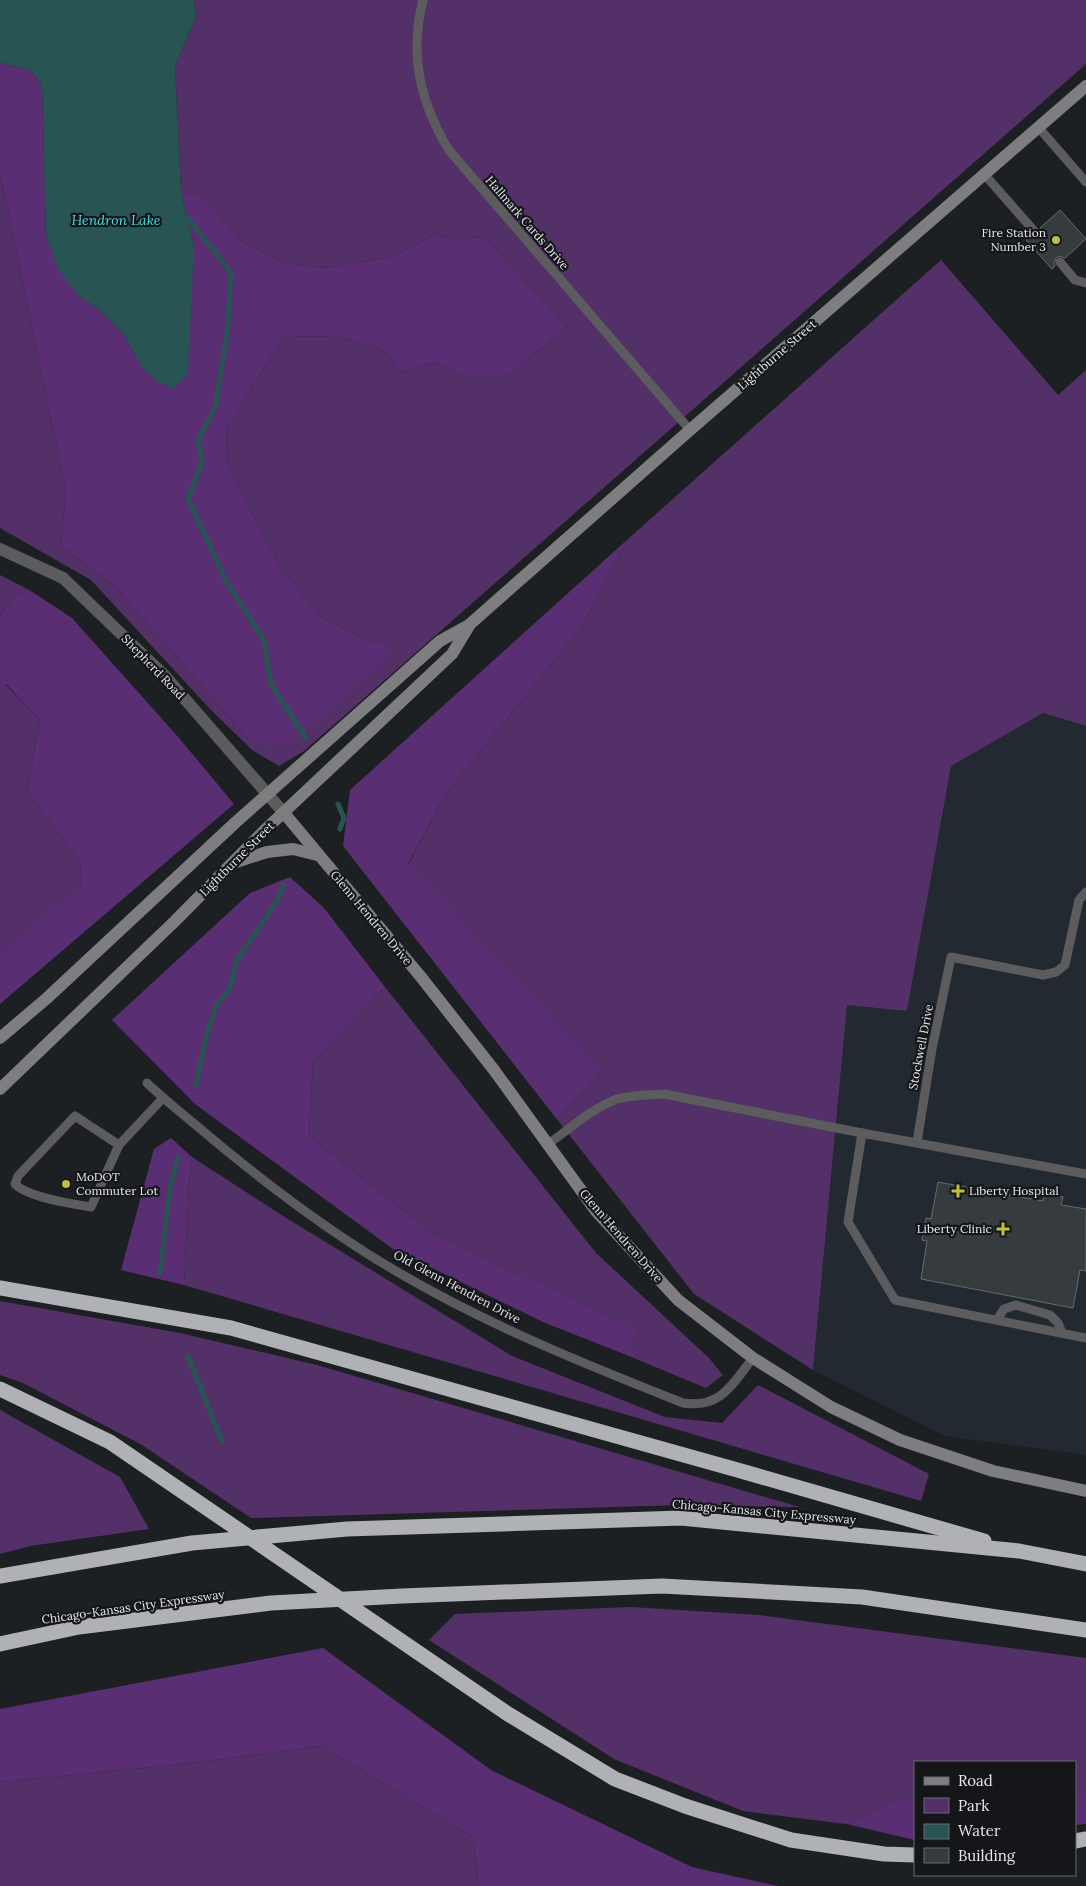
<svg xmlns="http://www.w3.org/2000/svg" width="1086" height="1886" font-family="Lora,serif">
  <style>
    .built { fill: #232931 }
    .green { fill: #533168 }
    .forest { fill: #5a2e73 }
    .water { fill: #295454 }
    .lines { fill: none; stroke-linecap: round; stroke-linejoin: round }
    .stream { stroke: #295454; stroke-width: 5 }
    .building { fill: #363b3d; stroke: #656b6d }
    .lane { stroke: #5c5c5e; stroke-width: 9 }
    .street { stroke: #5c5c5e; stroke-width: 12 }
    .secondary { stroke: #7e7e81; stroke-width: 12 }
    .highway { stroke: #b0b1b6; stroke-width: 15 }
    .poi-dot { fill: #c1be40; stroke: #14161a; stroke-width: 2 }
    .labels { text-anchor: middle; stroke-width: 4.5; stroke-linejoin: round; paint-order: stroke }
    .street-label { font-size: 12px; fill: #e6e8ea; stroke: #14161a }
    .poi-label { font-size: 12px; fill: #e6e8ea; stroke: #14161a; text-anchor: end }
    .water-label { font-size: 14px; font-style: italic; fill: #4cdcdc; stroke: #14161a }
  </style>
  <rect width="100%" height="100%" fill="#1d2023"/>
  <polygon class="built" points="1043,713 1086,726 1086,1455 945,1436 813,1370 847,1005 907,1011 951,766"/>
  <g class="green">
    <polygon points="194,0 1086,0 1086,64 304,751 279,766 252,750 210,709 91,580 0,528 0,173 66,492 61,546 115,586 244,734 393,648 364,639 321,617 283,571 228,468 226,430 283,337 337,336 381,349 403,372 434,362 464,376 507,376 567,327 485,237 457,239 434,235 391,257 324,268 284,263 241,241 203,196 181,191 175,66 196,16"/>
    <polygon points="941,260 1058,395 1086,370 1086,726 1043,713 951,766 907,1011 847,1005 813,1370 694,1294 556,1118 603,1070 408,865 445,795 581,628 628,539"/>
    <polygon points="0,575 31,591 14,597 0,616"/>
    <polygon points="0,684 5,684 40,720 27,792 80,862 82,886 0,951"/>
    <polygon points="385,987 596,1253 709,1358 723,1375 706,1388 624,1354 637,1330 433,1234 309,1136 313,1062"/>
    <polygon points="192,1157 283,1216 512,1356 665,1417 722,1423 758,1385 929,1474 921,1501 184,1285 189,1183"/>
    <polygon points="0,1301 180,1333 317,1365 799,1507 679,1505 251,1518 142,1445 23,1383 0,1375"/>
    <polygon points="0,1410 120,1477 149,1529 30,1546 0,1554"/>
    <polygon points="631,1607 759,1615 1086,1658 1086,1793 1075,1793 1075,1762 915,1762 915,1798 895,1799 846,1824 743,1811 614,1759 429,1640 455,1614"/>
    <polygon points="322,1746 473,1837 479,1886 0,1886 0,1782 186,1764"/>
  </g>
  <g class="forest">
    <polygon points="0,63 30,70 42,85 46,235 78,295 101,311 124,335 141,366 194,246 181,191 203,196 241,241 284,263 324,268 391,257 434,235 457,239 485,237 567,327 507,376 464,376 434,362 403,372 381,349 337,336 283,337 226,430 228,468 283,571 321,617 364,639 394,648 375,670 291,744 266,746 244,734 115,586 61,546 66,492 0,173"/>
    <polygon points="628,539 581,628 445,795 408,864 603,1070 556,1118 343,846 350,790"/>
    <polygon points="31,591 72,618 179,738 234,804 0,1004 0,951 82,885 80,862 27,792 40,720 6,684 0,684 0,616 14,597"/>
    <polygon points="290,877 324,908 385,987 313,1062 309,1136 433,1234 638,1330 624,1354 543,1322 393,1249 195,1104 112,1020 250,893"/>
    <polygon points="171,1138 192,1157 189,1183 184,1285 121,1270 154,1149"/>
    <polygon points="323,1648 491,1770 692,1867 778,1886 479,1886 473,1837 322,1746 186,1764 0,1782 0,1709"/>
    <polygon points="1075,1793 1086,1793 1086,1824 1075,1825"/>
    <polygon points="915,1798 915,1840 846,1824 895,1799"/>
  </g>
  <polygon class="water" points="0,0 194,0 196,16 175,66 181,191 194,246 188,373 174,389 157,382 141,366 124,335 101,311 78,295 58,269 46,235 42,85 30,70 0,63"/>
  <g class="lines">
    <g class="stream">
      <polyline points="187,217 231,273 227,333 215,408 198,440 202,462 188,499 227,583 264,640 271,685 306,738"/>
      <polyline points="338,804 344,818 340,829"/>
      <polyline points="196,1085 207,1033 216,1006 230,988 237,960 277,901 284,885"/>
      <polyline points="160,1273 170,1187 178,1157"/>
      <polyline points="188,1356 222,1442"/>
    </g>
  </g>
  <g class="building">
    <polygon points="1060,210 1086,239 1065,258 1059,256 1056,258 1054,263 1055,266 1052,269 1026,240 1030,236 1033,238 1039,237 1041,234 1040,228"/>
    <polygon points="938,1182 1043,1201 1044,1193 1063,1197 1061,1205 1086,1209 1086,1271 1080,1270 1073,1308 921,1279 927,1241 922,1240 926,1218 931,1219"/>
  </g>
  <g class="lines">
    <g class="lane">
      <path d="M423 0C409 55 420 101 448 149L690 430"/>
      <polyline points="1039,128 1086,182"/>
      <polyline points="985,175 1035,232"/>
      <polyline points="1060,262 1075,280 1086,283"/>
      <path d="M147 1083C169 1104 193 1122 216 1142 274 1190 335 1236 401 1274 490 1326 587 1365 683 1403 721 1409 732 1384 753 1358"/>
      <path d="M75 1116 119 1145 91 1207C72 1204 27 1197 15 1184L18 1176Z"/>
      <polyline points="862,1133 848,1222 895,1300 1086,1338"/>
      <polyline points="917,1142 932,1049 951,957 1043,975 1056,972 1065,965 1079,900 1086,892"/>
      <path d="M548 1144C568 1130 594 1107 617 1099 633 1095 648 1095 664 1094L862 1133 1086 1174"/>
      <polyline points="119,1145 163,1098"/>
      <polyline points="997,1320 1004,1309 1016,1305 1050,1315 1058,1323 1062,1333"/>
    </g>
    <polyline class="street" points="0,549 63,578 164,675 284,813"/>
    <g class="secondary">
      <polyline points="284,813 421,977 494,1070 596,1211 678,1300 753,1358 831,1407 900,1440 993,1471 1086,1491"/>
      <polyline points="236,862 267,852 293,849 317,855"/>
      <polyline points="0,1038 46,999 236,822 440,641 469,625 690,430 1086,86"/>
      <polyline points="0,1089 175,921 267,828 452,654 469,626"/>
    </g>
    <g class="highway">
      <polyline points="0,1288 231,1328 741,1471 984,1541"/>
      <polyline points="0,1389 110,1442 508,1714 615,1779 685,1806 791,1840 884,1854 915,1855"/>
      <polyline points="0,1576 192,1543 347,1529 681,1518 1019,1551 1086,1564"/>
      <polyline points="0,1644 79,1627 271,1603 402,1596 662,1586 862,1597 1086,1630"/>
      <polyline points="1075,1841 1086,1839"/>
    </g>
  </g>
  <g class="poi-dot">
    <circle cx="1056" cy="240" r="5"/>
    <circle cx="66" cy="1184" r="5"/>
    <path d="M955.5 1183.5h5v5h5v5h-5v5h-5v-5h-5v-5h5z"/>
    <path d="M1000.5 1221.5h5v5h5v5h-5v5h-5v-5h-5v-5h5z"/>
  </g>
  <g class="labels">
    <g class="street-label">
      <text transform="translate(527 223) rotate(49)" y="4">Hallmark Cards Drive</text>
      <text transform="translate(777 355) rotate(-41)" y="4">Lightburne Street</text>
      <text transform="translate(153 667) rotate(46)" y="4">Shepherd Road</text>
      <text transform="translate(237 859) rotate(-45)" y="4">Lightburne Street</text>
      <text transform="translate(371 918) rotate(50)" y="4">Glenn Hendren Drive</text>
      <text transform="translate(921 1047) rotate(-79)" y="4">Stockwell Drive</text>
      <text transform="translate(621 1236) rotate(49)" y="4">Glenn Hendren Drive</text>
      <text transform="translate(457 1287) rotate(28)" y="4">Old Glenn Hendren Drive</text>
      <text transform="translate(764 1512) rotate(5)" y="4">Chicago-Kansas City Expressway</text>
      <text transform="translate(133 1607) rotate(-8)" y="4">Chicago-Kansas City Expressway</text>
    </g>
    <g class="poi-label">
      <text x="1046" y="237">Fire Station<tspan x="1046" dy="14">Number 3</tspan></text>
      <text x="76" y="1181" text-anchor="start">MoDOT<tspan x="76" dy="14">Commuter Lot</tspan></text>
      <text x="969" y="1195" text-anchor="start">Liberty Hospital</text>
      <text x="992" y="1233">Liberty Clinic</text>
    </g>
    <g class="water-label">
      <text x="116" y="225">Hendron Lake</text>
    </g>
  </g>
  <rect x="914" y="1761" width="162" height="115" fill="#14161a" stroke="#686a6d"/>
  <rect x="924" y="1777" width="25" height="8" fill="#7e7e81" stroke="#686a6d"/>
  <text x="958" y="1786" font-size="15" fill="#e6e8ea">Road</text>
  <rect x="924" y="1798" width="25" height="15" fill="#533168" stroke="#686a6d"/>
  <text x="958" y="1811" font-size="15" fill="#e6e8ea">Park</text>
  <rect x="924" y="1824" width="25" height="15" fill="#295454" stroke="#686a6d"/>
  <text x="958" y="1836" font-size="15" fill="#e6e8ea">Water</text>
  <rect x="924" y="1848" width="25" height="15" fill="#363b3d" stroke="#686a6d"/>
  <text x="958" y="1861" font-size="15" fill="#e6e8ea">Building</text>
</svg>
